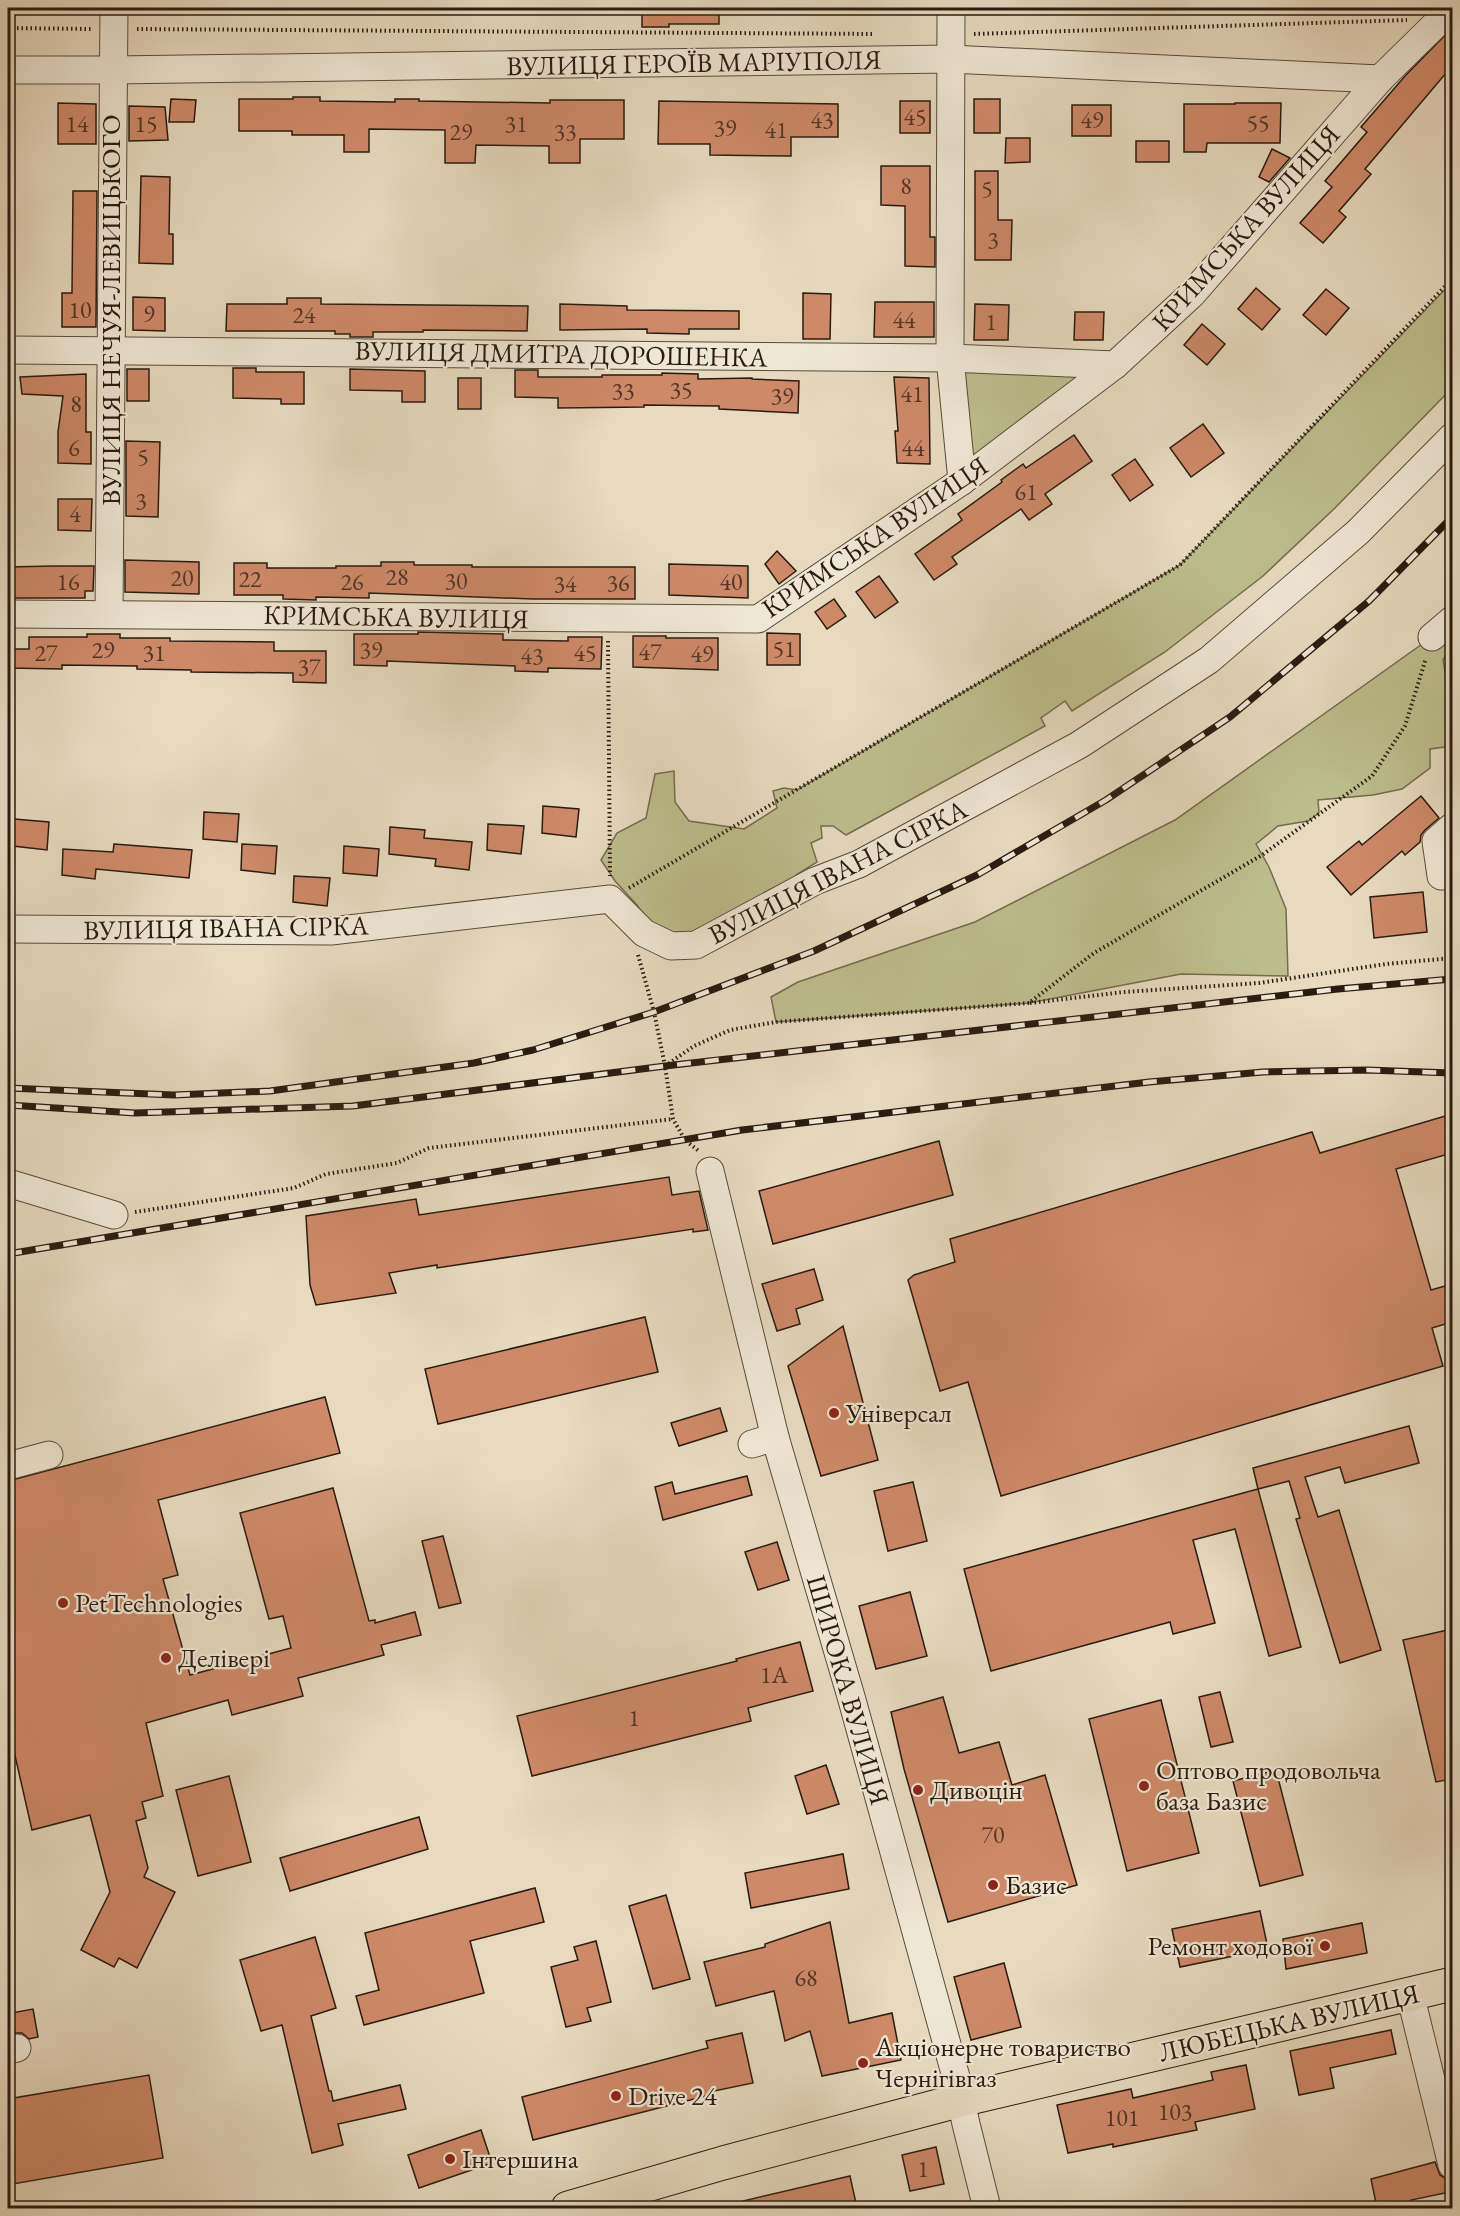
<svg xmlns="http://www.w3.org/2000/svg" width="1460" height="2216" font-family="'EB Garamond',serif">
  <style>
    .green { fill: #bdbd8c; stroke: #746c4e; stroke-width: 1.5 }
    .building { fill: #ce8969; stroke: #2a1b11; stroke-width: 1.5 }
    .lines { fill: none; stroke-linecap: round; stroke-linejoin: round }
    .minor-casing { stroke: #594b3c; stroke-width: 29 }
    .major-casing { stroke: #2a1b11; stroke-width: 35 }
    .path { stroke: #2a1b11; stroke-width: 4; stroke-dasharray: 1.5 3; stroke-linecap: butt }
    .minor { stroke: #efe7d5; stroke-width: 27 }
    .major { stroke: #e7dabf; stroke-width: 33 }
    .rail-casing { stroke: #2a1b11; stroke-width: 7 }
    .rail { stroke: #efe7d5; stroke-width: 4.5; stroke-dasharray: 14; stroke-linecap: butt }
    .poi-dot { fill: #8f2418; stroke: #efe7d5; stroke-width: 2 }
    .labels { text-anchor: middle; stroke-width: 4.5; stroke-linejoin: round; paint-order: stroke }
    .number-label { font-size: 24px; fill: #533627 }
    .street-label { font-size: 27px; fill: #2a1b11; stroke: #efe7d5 }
    .poi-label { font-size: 27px; fill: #2a1b11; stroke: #efe7d5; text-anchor: start }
  </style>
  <rect width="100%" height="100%" fill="#e7dabf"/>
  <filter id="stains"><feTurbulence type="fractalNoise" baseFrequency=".00333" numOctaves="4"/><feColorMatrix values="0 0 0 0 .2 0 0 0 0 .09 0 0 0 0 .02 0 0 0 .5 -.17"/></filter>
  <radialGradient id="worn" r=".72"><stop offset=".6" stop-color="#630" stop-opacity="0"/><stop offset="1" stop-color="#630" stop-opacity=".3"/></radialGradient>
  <g class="green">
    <polygon points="1452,282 1452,388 1335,508 1263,576 1165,652 1072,711 1065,701 1041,718 1045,726 846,835 833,826 821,826 822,838 811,843 817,862 796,875 788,891 711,929 682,935 652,926 637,905 615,881 601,860 617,833 646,818 655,774 674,771 675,802 689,821 744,829 777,808 773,791 784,788 797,790 1180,565"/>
    <polygon points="942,372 1081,373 1074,390 970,465"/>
    <polygon points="1432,637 1446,639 1452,645 1443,660 1449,694 1452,696 1452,746 1430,749 1430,768 1402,789 1373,795 1318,800 1319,813 1308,821 1278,826 1256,844 1269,867 1286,909 1288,976 1181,974 1029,1003 776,1022 771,997 798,982 975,922 1175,820"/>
  </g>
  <g class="building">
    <polygon points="642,8 719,8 719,24 669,24 669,27 642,27"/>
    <polygon points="1452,28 1452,66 1365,169 1371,174 1339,211 1346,217 1323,243 1300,223 1332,187 1325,181 1367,132 1361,127 1406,75"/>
    <polygon points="293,97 320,97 320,101 395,102 395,99 419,99 419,101 550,103 550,100 624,100 624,139 580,139 580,163 549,163 549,146 476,145 475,163 445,163 445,130 369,129 369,152 344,152 344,135 292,135 292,131 239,131 239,99 293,99"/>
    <polygon points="171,99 196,100 194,122 169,122"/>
    <rect x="974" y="99" width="26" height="34"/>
    <polygon points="659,101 838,104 838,137 791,137 791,156 710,155 710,144 658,144"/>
    <rect x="900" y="101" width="30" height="32"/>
    <polygon points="58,103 96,104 96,144 58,144"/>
    <polygon points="1235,103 1281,103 1280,143 1207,143 1206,152 1184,152 1184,104 1235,104"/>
    <rect x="1072" y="105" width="39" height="31"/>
    <polygon points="129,106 165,107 168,140 129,141"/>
    <polygon points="1006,138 1030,138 1030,162 1005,163"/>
    <rect x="1136" y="141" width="33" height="21"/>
    <polygon points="1272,149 1290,158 1269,182 1259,177"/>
    <polygon points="881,166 930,166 930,237 935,237 935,267 905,266 905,206 881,205"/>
    <polygon points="975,171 998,171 998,220 1012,220 1011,260 975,260"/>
    <polygon points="141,176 170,177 169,234 173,234 173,264 139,263"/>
    <polygon points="73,191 97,191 96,327 62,327 62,293 72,293"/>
    <polygon points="1256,288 1280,309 1262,330 1238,309"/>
    <polygon points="1326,289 1349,308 1326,335 1303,315"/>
    <polygon points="803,293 831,294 830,339 803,339"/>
    <polygon points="133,297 165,298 165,331 133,330"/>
    <polygon points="287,298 321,298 321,304 528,306 527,331 423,330 423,332 373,332 373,337 350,337 350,334 335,334 335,331 226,331 227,304 287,304"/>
    <polygon points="875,302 934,302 934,337 874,337"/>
    <polygon points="560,304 627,306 627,310 739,311 739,329 689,329 689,334 647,333 647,329 560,330"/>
    <polygon points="975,304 1009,305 1008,340 974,340"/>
    <polygon points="1075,312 1104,312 1103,340 1074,340"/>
    <polygon points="1202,324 1225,344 1207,365 1184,345"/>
    <polygon points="233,368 256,368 256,372 304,372 304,404 281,404 281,399 233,398"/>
    <rect x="127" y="369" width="22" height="32"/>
    <polygon points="350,369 425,371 425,402 402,402 402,391 350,390"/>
    <polygon points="515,370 538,370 538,377 602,377 602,375 662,375 662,373 698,374 698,379 752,378 752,379 799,381 798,413 719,409 719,406 644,405 644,407 558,408 558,398 515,397"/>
    <polygon points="86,374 86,432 91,432 91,464 58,463 58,432 63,396 22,394 20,377"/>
    <polygon points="894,377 929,378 930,464 897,463 895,431 898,431"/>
    <rect x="458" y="378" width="23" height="31"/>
    <polygon points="1203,424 1224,453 1191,477 1170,448"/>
    <polygon points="1074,435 1092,461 1045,494 1052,504 1029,520 1021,509 952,557 957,564 934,580 915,554 962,520 958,514 1002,482 1001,480 1023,464 1026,468"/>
    <polygon points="126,441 160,442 158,517 126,516"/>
    <polygon points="1135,459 1153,485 1130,501 1112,475"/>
    <polygon points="58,499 92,499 91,531 58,530"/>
    <polygon points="777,551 796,571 779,584 765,564"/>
    <polygon points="125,560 199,562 199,594 125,592"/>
    <polygon points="381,562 414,562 414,565 472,565 472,567 635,567 635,599 532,599 369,593 369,598 316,597 316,600 283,599 283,595 234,595 234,563 267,563 267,568 336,568 336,566 381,566"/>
    <polygon points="669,564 748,566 748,598 669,595"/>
    <polygon points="52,566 94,566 93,591 85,591 85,598 8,598 8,567"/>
    <polygon points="879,576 898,602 875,618 856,592"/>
    <polygon points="834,599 846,616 827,629 815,612"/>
    <polygon points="418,632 503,634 503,640 568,641 568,637 602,637 601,669 548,668 548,672 515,671 515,666 387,661 387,666 354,665 354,634 418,634"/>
    <polygon points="767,633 800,634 800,665 767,665"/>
    <polygon points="87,634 120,634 120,638 170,638 170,641 274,642 274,651 326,651 326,683 293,682 293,673 191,672 191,670 137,669 137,666 62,665 62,669 8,668 8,649 29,649 29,637 87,637"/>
    <polygon points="633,636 666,636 666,638 718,638 718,670 633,667"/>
    <polygon points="1421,796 1439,818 1425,830 1421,835 1420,842 1405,855 1402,851 1351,895 1327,867 1359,841 1362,845"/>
    <polygon points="543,806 579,809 576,837 542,833"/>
    <polygon points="204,812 239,814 237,842 203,839"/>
    <polygon points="14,819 49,822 47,850 13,846"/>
    <polygon points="488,824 524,826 521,854 487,850"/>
    <polygon points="390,827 425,830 424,838 472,842 469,870 435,866 436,859 389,854"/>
    <polygon points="114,844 192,850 189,878 96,869 95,879 62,875 63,849 113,852"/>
    <polygon points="242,844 277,846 275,874 241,870"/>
    <polygon points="344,846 379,849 377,876 343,873"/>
    <polygon points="294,876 330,878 327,906 293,902"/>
    <polygon points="1423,892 1427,932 1374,938 1370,897"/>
    <polygon points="1452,1114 1452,1153 1396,1169 1431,1290 1452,1284 1452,1322 1432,1328 1443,1366 1001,1496 968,1382 940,1391 908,1280 914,1275 955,1262 950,1239 1312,1132 1320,1153"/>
    <polygon points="939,1141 953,1195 773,1244 759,1191"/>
    <polygon points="669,1177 672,1195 699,1191 708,1230 693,1232 693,1229 437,1268 437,1265 389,1273 396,1293 316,1305 310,1285 306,1216 416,1199 419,1215"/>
    <polygon points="814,1269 823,1300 796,1309 800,1324 777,1331 762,1284"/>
    <polygon points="645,1317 658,1372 438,1424 425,1369"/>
    <polygon points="843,1326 878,1460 821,1476 788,1366"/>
    <polygon points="325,1397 340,1453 158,1500 178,1575 163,1579 190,1675 291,1648 283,1616 269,1619 240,1513 333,1488 369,1621 375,1620 375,1623 415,1612 421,1635 381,1645 384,1655 298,1678 303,1696 232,1715 228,1700 146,1723 163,1796 142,1802 146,1818 136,1821 148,1868 144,1877 175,1892 137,1968 119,1958 114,1967 81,1950 110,1892 90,1815 32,1830 8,1725 8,1481"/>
    <polygon points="720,1408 727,1431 679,1446 671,1423"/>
    <polygon points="1409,1426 1419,1463 1345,1483 1340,1467 1305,1477 1318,1517 1339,1510 1381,1650 1340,1663 1296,1519 1300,1518 1289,1481 1258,1489 1253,1468"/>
    <polygon points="747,1476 752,1495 663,1520 655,1487 672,1482 675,1494"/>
    <polygon points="913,1482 927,1541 888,1551 874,1491"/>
    <polygon points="1258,1489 1301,1647 1269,1656 1235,1529 1193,1540 1215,1623 1173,1634 1170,1622 991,1671 964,1569"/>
    <polygon points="443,1536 461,1603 439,1608 422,1541"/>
    <polygon points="777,1542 789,1580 758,1590 745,1552"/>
    <polygon points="910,1592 927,1656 876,1669 859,1606"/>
    <polygon points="1452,1629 1452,1779 1436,1782 1403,1640"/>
    <polygon points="800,1642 813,1691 748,1708 751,1721 532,1776 517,1716 737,1661 736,1659"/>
    <polygon points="1220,1692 1233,1742 1211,1747 1199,1697"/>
    <polygon points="943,1697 959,1753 999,1742 1012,1785 1045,1775 1077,1885 948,1922 904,1769 891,1712"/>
    <polygon points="1161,1700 1199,1853 1127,1871 1089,1719"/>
    <polygon points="826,1765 839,1804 807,1814 795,1776"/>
    <polygon points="1276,1770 1303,1875 1260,1886 1233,1781"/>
    <polygon points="229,1776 251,1862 198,1876 176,1790"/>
    <polygon points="419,1817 428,1849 290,1891 280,1858"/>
    <polygon points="843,1854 849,1889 751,1908 745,1873"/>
    <polygon points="535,1888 544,1922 470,1941 484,1993 364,2025 356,1996 379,1990 365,1933"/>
    <polygon points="666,1895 690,1979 653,1989 629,1906"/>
    <polygon points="1260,1911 1268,1949 1180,1967 1172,1929"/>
    <polygon points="830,1922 849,2023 892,2013 901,2060 822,2076 810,2031 785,2041 774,1991 716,2006 704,1962 765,1947 765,1944"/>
    <polygon points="1362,1923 1367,1953 1286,1969 1283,1939"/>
    <polygon points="315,1937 336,2008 311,2016 329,2091 331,2091 333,2101 400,2085 406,2109 338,2124 343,2145 312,2153 282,2025 261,2031 240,1960"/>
    <polygon points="596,1941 611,2002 587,2008 591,2021 566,2027 551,1967 578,1960 574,1947"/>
    <polygon points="1004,1963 1021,2027 971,2040 954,1977"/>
    <polygon points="33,2009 38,2037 29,2039 22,2033 15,2033 11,2013"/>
    <polygon points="1391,2030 1396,2054 1330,2068 1334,2088 1299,2095 1290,2051"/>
    <polygon points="742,2033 753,2083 709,2092 710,2095 533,2140 522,2097 708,2048 706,2041"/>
    <polygon points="1246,2065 1255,2109 1195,2122 1197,2130 1113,2147 1113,2144 1068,2153 1057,2105 1131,2089 1133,2098 1213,2080 1211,2072"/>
    <polygon points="149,2075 163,2158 13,2184 8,2154 8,2099"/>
    <polygon points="481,2130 492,2163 419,2188 408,2155"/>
    <polygon points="936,2147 944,2184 910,2191 902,2155"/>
    <polygon points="1435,2162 1440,2175 1448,2180 1450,2192 1411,2200 1412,2206 1377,2208 1371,2179"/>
    <polygon points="850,2176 857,2208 744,2208 743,2201"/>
  </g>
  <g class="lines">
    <g class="minor-casing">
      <g id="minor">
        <polyline points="951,8 950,358 962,481"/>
        <polyline points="8,70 113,70 950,59 1380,79"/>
        <polyline points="8,350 950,358 1115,365"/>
        <polyline points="109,613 114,8"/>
        <polyline points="8,614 758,619 962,481 1115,365 1192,294 1380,79 1438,22 1446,8"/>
        <polyline points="1432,637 1452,620"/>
        <polyline points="1452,827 1436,841 1441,876 1452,875"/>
        <polyline points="8,929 331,931 610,899 644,933 671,946 696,945 815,881 859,864 1079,745 1209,660 1358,532 1452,437"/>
        <polyline points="710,1171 775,1437 852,1700 956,2077 966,2124 987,2208"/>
        <polyline points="8,1183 114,1215"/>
        <polyline points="752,1444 775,1437"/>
        <polyline points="8,1466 49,1455"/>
        <polyline points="1410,1994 1452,2165"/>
        <polyline points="8,2050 17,2048"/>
      </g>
    </g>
    <g class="major-casing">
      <polyline id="major" points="568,2208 723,2163 961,2100 1452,1984"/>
    </g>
    <g class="path">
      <polyline points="8,28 91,29"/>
      <polyline points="137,29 874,34"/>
      <polyline points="974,34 1407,20"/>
      <polyline points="608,641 610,876"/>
      <polyline points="629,888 1180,565 1452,279"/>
      <polyline points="638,955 654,1012 665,1066 673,1119 685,1140 700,1152"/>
      <polyline points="1030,1003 1124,992 1259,983 1386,964 1452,958"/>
      <polyline points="665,1066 694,1046 730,1030 776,1022 1029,1003 1094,953 1262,855 1372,776 1405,726 1426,658"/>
      <polyline points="135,1212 294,1188 326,1174 397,1163 429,1148 673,1119"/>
    </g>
    <use href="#minor" class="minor"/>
    <use href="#major" class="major"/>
    <g class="rail-casing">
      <g id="rail">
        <polyline points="8,1088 174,1095 270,1091 474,1063 533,1050 654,1012 814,951 977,875 1106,800 1230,717 1369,601 1452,517"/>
        <polyline points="8,1105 135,1113 353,1106 665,1066 1338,989 1452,979"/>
        <polyline points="8,1254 742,1130 1149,1082 1263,1072 1367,1070 1452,1073"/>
      </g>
    </g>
    <use href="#rail" class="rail"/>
  </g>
  <g class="poi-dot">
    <circle cx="834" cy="1413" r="6"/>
    <circle cx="63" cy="1603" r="6"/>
    <circle cx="166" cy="1658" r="6"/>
    <circle cx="1144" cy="1786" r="6"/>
    <circle cx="918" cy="1790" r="6"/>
    <circle cx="993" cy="1885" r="6"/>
    <circle cx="1325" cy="1946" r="6"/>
    <circle cx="863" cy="2063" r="6"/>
    <circle cx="616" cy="2096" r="6"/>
    <circle cx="450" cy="2159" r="6"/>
  </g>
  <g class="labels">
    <g class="number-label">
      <text x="915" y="125">45</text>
      <text x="822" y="128">43</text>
      <text x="1092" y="128">49</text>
      <text x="1258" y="131">55</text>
      <text x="77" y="132">14</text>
      <text x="146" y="132">15</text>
      <text x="516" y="132">31</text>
      <text x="725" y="136">39</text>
      <text x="776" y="138">41</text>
      <text x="461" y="140">29</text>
      <text x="565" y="140">33</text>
      <text x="906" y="194">8</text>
      <text x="987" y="197">5</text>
      <text x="993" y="248">3</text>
      <text x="80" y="318">10</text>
      <text x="149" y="322">9</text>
      <text x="304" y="323">24</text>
      <text x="904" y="328">44</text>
      <text x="991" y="330">1</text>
      <text x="681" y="398">35</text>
      <text x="623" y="399">33</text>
      <text x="912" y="402">41</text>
      <text x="782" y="404">39</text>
      <text x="76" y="412">8</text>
      <text x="74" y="456">6</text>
      <text x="913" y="456">44</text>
      <text x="143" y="465">5</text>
      <text x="1026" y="500">61</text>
      <text x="141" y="509">3</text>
      <text x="75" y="522">4</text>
      <text x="397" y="585">28</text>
      <text x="182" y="586">20</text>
      <text x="250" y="587">22</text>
      <text x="456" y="589">30</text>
      <text x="68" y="590">16</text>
      <text x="352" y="590">26</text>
      <text x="731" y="590">40</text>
      <text x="618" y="591">36</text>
      <text x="565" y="592">34</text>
      <text x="784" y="657">51</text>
      <text x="103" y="658">29</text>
      <text x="371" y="658">39</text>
      <text x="650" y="660">47</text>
      <text x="46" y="661">27</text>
      <text x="154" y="661">31</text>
      <text x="585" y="661">45</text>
      <text x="702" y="662">49</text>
      <text x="532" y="664">43</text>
      <text x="309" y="675">37</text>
      <text x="774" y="1683">1А</text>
      <text x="634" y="1726">1</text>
      <text x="993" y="1843">70</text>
      <text x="806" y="1986">68</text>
      <text x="1175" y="2120">103</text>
      <text x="1122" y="2126">101</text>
      <text x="923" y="2177">1</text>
    </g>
    <g class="street-label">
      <text transform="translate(694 63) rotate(-1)" y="9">ВУЛИЦЯ ГЕРОЇВ МАРІУПОЛЯ</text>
      <text transform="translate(1246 228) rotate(-48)" y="9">КРИМСЬКА ВУЛИЦЯ</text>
      <text transform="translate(111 310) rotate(-90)" y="9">ВУЛИЦЯ НЕЧУЯ-ЛЕВИЦЬКОГО</text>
      <text transform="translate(561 354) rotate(1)" y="9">ВУЛИЦЯ ДМИТРА ДОРОШЕНКА</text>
      <text transform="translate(875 537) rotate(-34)" y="9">КРИМСЬКА ВУЛИЦЯ</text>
      <text transform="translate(396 617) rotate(1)" y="9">КРИМСЬКА ВУЛИЦЯ</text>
      <text transform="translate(838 872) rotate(-27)" y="9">ВУЛИЦЯ ІВАНА СІРКА</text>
      <text transform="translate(226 928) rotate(-1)" y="9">ВУЛИЦЯ ІВАНА СІРКА</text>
      <text transform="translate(848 1690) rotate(74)" y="9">ШИРОКА ВУЛИЦЯ</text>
      <text transform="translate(1289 2023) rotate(-13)" y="9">ЛЮБЕЦЬКА ВУЛИЦЯ</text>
    </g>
    <g class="poi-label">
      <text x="846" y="1422">Універсал</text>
      <text x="75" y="1612">PetTechnologies</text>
      <text x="178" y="1667">Делівері</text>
      <text x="1156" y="1779">Оптово продовольча<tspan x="1156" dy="31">база Базис</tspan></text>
      <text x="930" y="1799">Дивоцін</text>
      <text x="1005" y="1894">Базис</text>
      <text x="1313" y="1955" text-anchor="end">Ремонт ходової</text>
      <text x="875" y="2056">Акціонерне товариство<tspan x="875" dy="31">Чернігівгаз</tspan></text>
      <text x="628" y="2105">Drive 24</text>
      <text x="462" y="2168">Інтершина</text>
    </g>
  </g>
  <rect width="1460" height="2216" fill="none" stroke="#e7dabf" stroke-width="30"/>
  <rect x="9" y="9" width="1442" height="2198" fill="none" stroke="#2a1b11" stroke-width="3"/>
  <rect x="15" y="15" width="1430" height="2186" fill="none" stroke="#2a1b11" stroke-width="1.5"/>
  <rect width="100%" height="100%" filter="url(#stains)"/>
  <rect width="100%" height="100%" fill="url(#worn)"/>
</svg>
